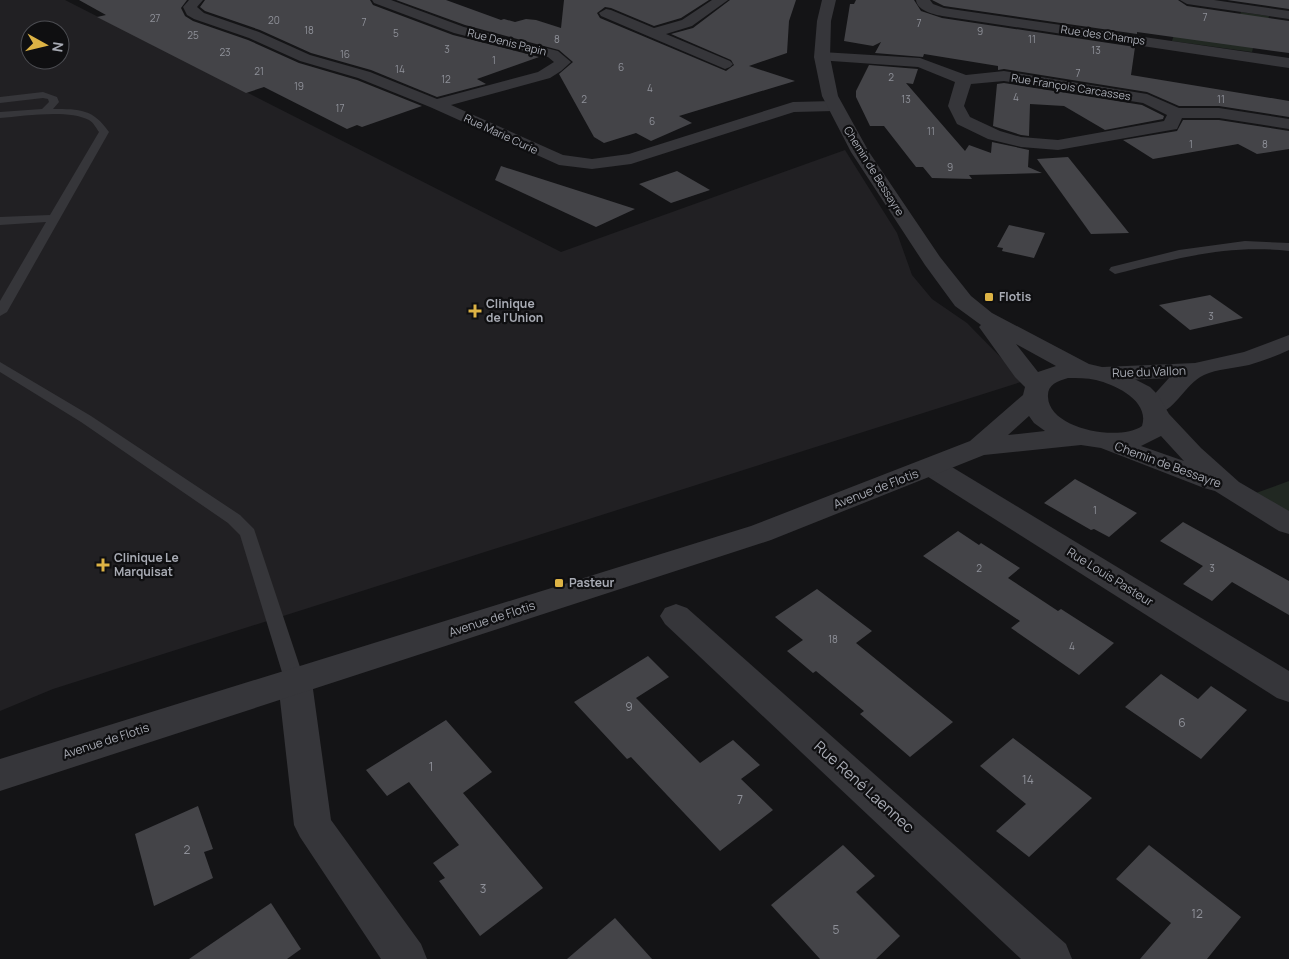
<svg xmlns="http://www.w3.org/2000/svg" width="1289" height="959" font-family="Manrope,sans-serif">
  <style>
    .built { fill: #212023; fill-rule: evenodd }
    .green { fill: #212822 }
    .building { fill: #444448 }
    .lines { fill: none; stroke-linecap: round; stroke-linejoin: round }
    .service { fill: #36363a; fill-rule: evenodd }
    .minor { fill: #36363a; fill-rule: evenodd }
    .tertiary { fill: #36363a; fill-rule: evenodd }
    .poi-dot { fill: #ddb345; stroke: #0f0f11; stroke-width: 2 }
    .labels { text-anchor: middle; stroke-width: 4.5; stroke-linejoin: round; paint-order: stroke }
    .number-label { font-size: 10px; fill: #8f9199 }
    .far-street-label { font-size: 11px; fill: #a8abb4; stroke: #0f0f11 }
    .poi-label { font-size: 12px; font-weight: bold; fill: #a8abb4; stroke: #0f0f11; text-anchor: start }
    .street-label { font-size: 12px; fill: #a8abb4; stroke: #0f0f11 }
    .near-number-label { font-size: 12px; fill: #8f9199 }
    .near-street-label { font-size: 15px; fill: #a8abb4; stroke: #0f0f11 }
  </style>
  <rect width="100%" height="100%" fill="#141416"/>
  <path class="built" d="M0 0H65L561 252 845 150 897 233 912 275 932 299 967 323 1024 381 53 689 0 711ZM30 30H60V60H30Z"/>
  <g class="green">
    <polygon points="1241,12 1269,16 1265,34 1257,33 1252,52 1172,41 1178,22 1235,30"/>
    <polygon points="1289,481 1289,524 1245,497"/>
  </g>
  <g class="building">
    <polygon points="79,0 187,0 181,8 185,16 193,21 248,40 299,63 357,80 422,106 362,127 357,125 347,129 264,87 246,93 97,17 106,15"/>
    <polygon points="205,0 370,0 373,5 453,35 539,57 477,79 486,84 437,97 371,70 311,53 260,30 205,11 200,7"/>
    <polygon points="396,0 446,0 501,20 504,19 515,22 526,19 536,20 561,28 564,0 709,0 681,18 654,26 611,8 605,7 597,13 600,18 726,71 734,65 731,60 671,34 693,28 730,0 796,0 789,21 787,53 749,66 795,81 679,116 692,123 651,141 636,133 604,143 594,137 559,74 573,62 559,50 465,25"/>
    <polygon points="856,0 914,0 921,11 942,18 1135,47 1131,75 1289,101 1289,117 1219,106 1179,106 1147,92 1004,69 998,70 998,66 924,54 923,57 875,53 881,42 873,46 844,41 850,4 854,4"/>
    <polygon points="932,0 1178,0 1187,6 1289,21 1289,53 1137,32 1137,34 944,6"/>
    <polygon points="1227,0 1289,0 1289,9"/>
    <polygon points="869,65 918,69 913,84 906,83 965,151 969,145 991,153 992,142 1029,150 1028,167 1042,173 969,175 972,179 932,178 923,167 916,167 884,126 870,126 856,97 856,91"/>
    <polygon points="1004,83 1142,105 1164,116 1163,119 1105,130 1064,106 1030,104 1029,136 1021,135 993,126 997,84"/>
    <polygon points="1183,120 1219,120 1289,131 1289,149 1257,154 1238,144 1153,159 1123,140 1177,131"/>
    <polygon points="1068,157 1129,233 1091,234 1037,159"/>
    <polygon points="501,166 601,198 635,209 596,227 495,180"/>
    <polygon points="677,171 710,190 671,203 639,184"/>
    <polygon points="1009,225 1045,233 1034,258 1002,251 1003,248 997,247"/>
    <polygon points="1210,295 1243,318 1190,330 1159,305"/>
    <polygon points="1075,479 1137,513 1109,537 1094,529 1091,530 1044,503"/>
    <polygon points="1183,522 1289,581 1289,615 1232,582 1212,601 1183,584 1203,566 1160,541"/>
    <polygon points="958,531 979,545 981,543 1020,568 1008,578 1058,611 1061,609 1114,643 1079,675 1011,628 1020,621 923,556"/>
    <polygon points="817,589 872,631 856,643 953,722 910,757 860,714 864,711 816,671 813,673 787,651 803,640 775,617"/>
    <polygon points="648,656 669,677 636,698 700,763 733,740 760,765 741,779 773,810 720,851 631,757 627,759 574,702"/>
    <polygon points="1161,674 1198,699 1211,686 1247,710 1201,759 1125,707"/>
    <polygon points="446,720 492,772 463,793 543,888 480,936 439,881 445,878 433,863 459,845 409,782 387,796 366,770"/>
    <polygon points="1013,738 1092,798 1029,857 996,831 1026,804 980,766"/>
    <polygon points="198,806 213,849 204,852 213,878 154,906 135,834"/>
    <polygon points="843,845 875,876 856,892 900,936 876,959 820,959 771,905"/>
    <polygon points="1149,845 1241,917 1207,959 1140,959 1171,923 1116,879"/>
    <polygon points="271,903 301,949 287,959 189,959"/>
    <polygon points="615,918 652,959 567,959"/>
  </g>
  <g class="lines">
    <g class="service">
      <path d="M43 92 57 97 59 102 53 109C80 109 93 109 109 132L7 312 0 316V301L46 222 0 225V217L50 215 99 132C96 128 94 123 89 120 68 109 24 116 0 118V112L42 109 49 102 48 99 43 98 0 103V97Z"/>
      <path d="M1245 241 1289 243V251C1226 244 1175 259 1115 274L1109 270 1111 267 1179 250Z"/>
      <polygon points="0,362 91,416 240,515 254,529 305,682 302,688 295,690 288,688 285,682 240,535 228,523 81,422 0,372"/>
    </g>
    <g class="minor">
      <polygon points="189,0 203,0 197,7 204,13 259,32 310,55 370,72 437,99 538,72 554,62 548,57 454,33 374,3 372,0 391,0 464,27 558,51 571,62 561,71 550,78 451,105 563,155 592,159 629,154 793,102 834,101 840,103 842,106 840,109 834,111 794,112 631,164 592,169 559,165 430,107 358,78 300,61 249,38 194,19 187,15 183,7"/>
      <polygon points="712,0 728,0 692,26 666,34 730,61 733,64 730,67 725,69 601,16 599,13 606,9 611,10 654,28 682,20"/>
      <path d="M916 0H930L933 4 944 8 1289 58V68L942 16C932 14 917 10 916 0Z"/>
      <polygon points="1180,0 1214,0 1289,11 1289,19 1187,4"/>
      <path d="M822 52 920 58 966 75 1004 71 1147 94 1179 108H1219L1289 119V129L1219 118H1182L1177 129 1171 130 1058 150 1021 147 988 139 957 124 948 106 955 82 918 67 817 60 814 57 817 54ZM1004 81 1143 103 1167 115 1164 121 1058 140 1021 137 1000 131 970 117 964 106 971 84Z"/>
      <path d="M1289 335V350C1276 356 1263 361 1249 365 1235 368 1217 369 1204 375 1181 386 1173 420 1146 413L1142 408 1169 378 1103 381 1094 379 1091 374 1094 369 1103 367 1195 363 1244 352Z"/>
      <polygon points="932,458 942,461 1289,671 1289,702 1277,698 922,473 918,467 922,461"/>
      <polygon points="676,604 687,608 1066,944 1072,959 1021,959 665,624 660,616 665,608"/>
      <polygon points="295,669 307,673 312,682 331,820 421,944 427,959 381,959 300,837 294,825 278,682 283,673"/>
    </g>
    <path class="tertiary" d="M822 0H836L831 21 830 57 838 96 869 152 940 257 971 296 992 313 1089 364 1119 371 1150 387 1158 395 1169 414 1201 448 1239 482 1289 511V534L1279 531 1215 491 1204 488 1101 448 1081 445 984 455 771 540 0 791V759L751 526 970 441 1023 395 1025 387 1015 377 979 327 981 325 955 306 925 265 851 152 822 96 814 57 817 21ZM1016 344 1056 366 1038 372ZM1068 378C1077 378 1087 378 1096 380 1116 385 1150 401 1142 426 1119 442 1049 429 1048 397 1047 385 1057 381 1068 378ZM1029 416 1034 423 1045 431 1008 435ZM1161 436 1183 460 1184 461 1141 446Z"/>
  </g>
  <g class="poi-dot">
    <rect x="984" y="292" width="10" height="10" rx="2.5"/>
    <path d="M472.5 303.5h5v5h5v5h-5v5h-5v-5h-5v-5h5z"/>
    <path d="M100.5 557.5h5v5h5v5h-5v5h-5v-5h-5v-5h5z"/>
    <rect x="554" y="578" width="10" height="10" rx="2.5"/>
  </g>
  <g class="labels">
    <g class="number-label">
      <text x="1205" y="21">7</text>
      <text x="155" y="22">27</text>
      <text x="274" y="24">20</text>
      <text x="364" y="26">7</text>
      <text x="919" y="27">7</text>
      <text x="309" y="34">18</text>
      <text x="980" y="35">9</text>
      <text x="396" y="37">5</text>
      <text x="193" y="39">25</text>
      <text x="557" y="43">8</text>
      <text x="1032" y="43">11</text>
      <text x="447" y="53">3</text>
      <text x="1096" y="54">13</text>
      <text x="225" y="56">23</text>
      <text x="345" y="58">16</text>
      <text x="494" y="64">1</text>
      <text x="621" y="71">6</text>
      <text x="400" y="73">14</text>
      <text x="259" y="75">21</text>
      <text x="1078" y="77">7</text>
      <text x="891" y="81">2</text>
      <text x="446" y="83">12</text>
      <text x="299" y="90">19</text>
      <text x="650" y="92">4</text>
      <text x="1016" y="101">4</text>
      <text x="584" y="103">2</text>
      <text x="906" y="103">13</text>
      <text x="1221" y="103">11</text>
      <text x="340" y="112">17</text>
      <text x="652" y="125">6</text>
      <text x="931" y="135">11</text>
      <text x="1191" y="148">1</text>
      <text x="1265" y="148">8</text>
      <text x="950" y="171">9</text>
      <text x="1211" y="320">3</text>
      <text x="1095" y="514">1</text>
      <text x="979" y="572">2</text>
      <text x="1212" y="572">3</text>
      <text x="833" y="643">18</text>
      <text x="1072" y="650">4</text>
    </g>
    <g class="far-street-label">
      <text transform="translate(1103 35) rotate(8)" y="4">Rue des Champs</text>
      <text transform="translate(507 42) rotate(14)" y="4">Rue Denis Papin</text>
      <text transform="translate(1071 87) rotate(9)" y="4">Rue François Carcasses</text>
      <text transform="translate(501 134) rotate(25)" y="4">Rue Marie Curie</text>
      <text transform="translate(874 171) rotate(58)" y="4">Chemin de Bessayre</text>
    </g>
    <g class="poi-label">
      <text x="999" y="301">Flotis</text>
      <text x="486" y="308">Clinique<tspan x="486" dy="14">de l'Union</tspan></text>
      <text x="114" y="562">Clinique Le<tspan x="114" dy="14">Marquisat</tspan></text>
      <text x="569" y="587">Pasteur</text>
    </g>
    <g class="street-label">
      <text transform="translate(1149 372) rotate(-2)" y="4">Rue du Vallon</text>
      <text transform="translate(1168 465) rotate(20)" y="4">Chemin de Bessayre</text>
      <text transform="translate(876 489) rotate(-21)" y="4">Avenue de Flotis</text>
      <text transform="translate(1110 577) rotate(32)" y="4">Rue Louis Pasteur</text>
      <text transform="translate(492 619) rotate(-18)" y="4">Avenue de Flotis</text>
      <text transform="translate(106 741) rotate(-18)" y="4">Avenue de Flotis</text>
    </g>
    <g class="near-number-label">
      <text x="629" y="711">9</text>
      <text x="1182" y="727">6</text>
      <text x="431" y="771">1</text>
      <text x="1028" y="784">14</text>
      <text x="740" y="804">7</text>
      <text x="187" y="854">2</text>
      <text x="483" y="893">3</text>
      <text x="1197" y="918">12</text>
      <text x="836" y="934">5</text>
    </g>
    <g class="near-street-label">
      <text transform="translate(864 787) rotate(42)" y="5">Rue René Laennec</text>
    </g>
  </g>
  <g transform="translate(45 45) rotate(98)"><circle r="24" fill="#0f0f11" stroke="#4c4d52"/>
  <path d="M0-4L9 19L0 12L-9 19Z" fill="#ddb345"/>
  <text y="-8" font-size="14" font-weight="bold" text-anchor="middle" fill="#a8abb4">N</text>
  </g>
</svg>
